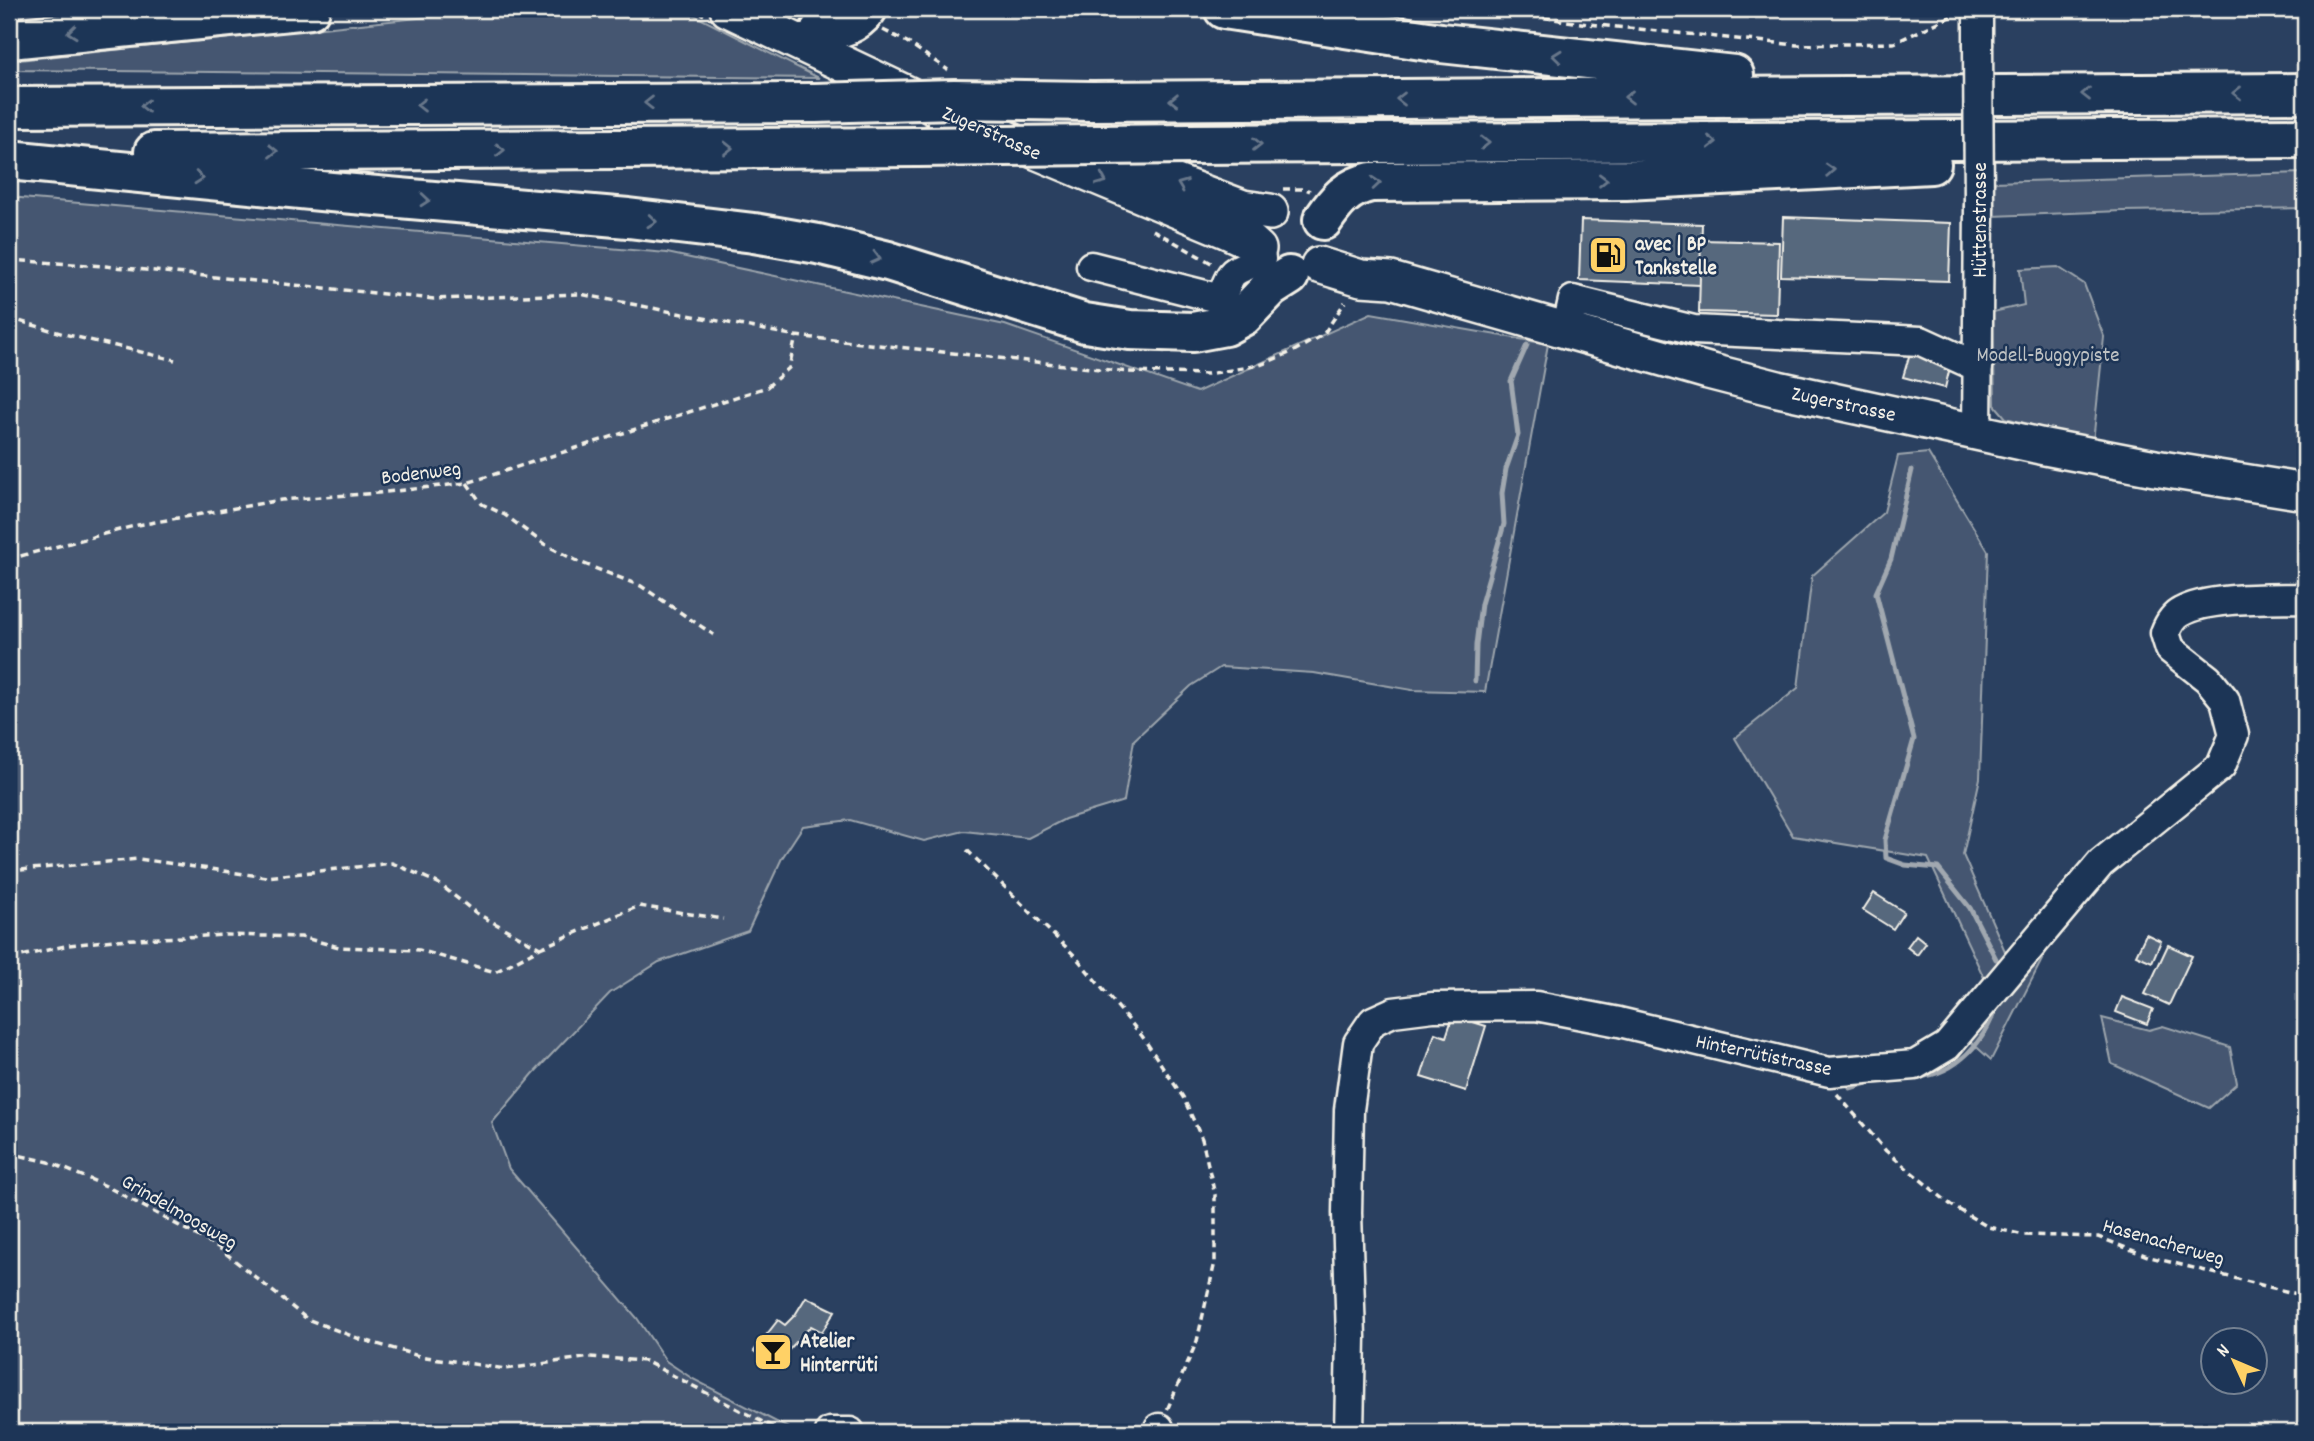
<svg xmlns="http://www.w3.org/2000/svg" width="2314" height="1441" font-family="Dekko,sans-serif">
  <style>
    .green { fill: #445771; stroke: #9ca4ac; stroke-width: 2 }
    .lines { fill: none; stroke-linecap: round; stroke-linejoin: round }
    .stream { stroke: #a1a8b0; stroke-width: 5 }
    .building { fill: #56677d; stroke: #f4f1e8; stroke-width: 2 }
    .minor-casing { stroke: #f4f1e8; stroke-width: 33 }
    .major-casing { stroke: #f4f1e8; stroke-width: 40 }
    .highway-casing { stroke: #f4f1e8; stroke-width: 44 }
    .path { stroke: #f4f1e8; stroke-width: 3.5; stroke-dasharray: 7 5; stroke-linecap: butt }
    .minor { stroke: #1d3557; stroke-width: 28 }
    .major { stroke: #1d3557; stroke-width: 35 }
    .highway { stroke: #1d3557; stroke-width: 38 }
    .minor-bridge-casing { stroke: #f4f1e8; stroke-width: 33; stroke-linecap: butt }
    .highway-bridge-casing { stroke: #f4f1e8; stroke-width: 44; stroke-linecap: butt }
    .minor-bridge { stroke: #1d3557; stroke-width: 28 }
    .highway-bridge { stroke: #1d3557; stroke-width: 38 }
    .oneway { stroke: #68778a }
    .labels { text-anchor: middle; stroke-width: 5; stroke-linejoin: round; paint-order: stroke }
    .street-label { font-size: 21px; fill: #f4f1e8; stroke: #1d3557 }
    .poi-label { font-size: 21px; font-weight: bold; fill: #f4f1e8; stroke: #1d3557; text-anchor: start }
    .park-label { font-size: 21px; fill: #bfc3c4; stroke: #1d3557 }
  </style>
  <rect width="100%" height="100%" fill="#2a4060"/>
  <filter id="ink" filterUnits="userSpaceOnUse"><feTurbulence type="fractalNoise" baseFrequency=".0143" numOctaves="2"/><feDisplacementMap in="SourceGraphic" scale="14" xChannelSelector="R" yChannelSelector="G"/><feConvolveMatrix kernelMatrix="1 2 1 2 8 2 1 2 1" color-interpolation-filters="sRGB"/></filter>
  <g filter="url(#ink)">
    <g class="green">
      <polygon points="9,9 148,9 9,22"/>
      <polygon points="504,9 682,9 819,78 9,70 9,61"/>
      <polygon points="2305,173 2305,208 2122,211 1993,216 1993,182"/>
      <polygon points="9,197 667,253 1005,325 1197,392 1371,313 1548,344 1485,692 1412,690 1314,673 1221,667 1191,686 1134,740 1124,801 1065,819 1028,838 964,831 924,841 850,820 803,826 782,858 748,931 659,962 610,993 533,1074 492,1123 509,1169 637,1318 666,1361 693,1379 796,1432 9,1432"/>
      <polygon points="2058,267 2084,284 2104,337 2093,442 2040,433 2040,427 2006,418 1995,405 1993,312 2024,305 2020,269"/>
      <polygon points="1928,453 1988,551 1980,778 1963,855 2015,974 2053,938 1991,1060 1970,1041 1993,997 1928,858 1793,836 1735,738 1798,688 1812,576 1884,512 1898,456"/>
      <polygon points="2102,1018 2149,1030 2163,1026 2230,1047 2237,1083 2209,1108 2112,1064"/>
    </g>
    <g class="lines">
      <g class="stream">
        <polyline points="1912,470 1891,559 1876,593 1914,739 1885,840 1886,858 1905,865 1938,868 1970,908 1996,959"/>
        <polyline points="1475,681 1476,645 1481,604 1504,524 1502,493 1506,469 1518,435 1511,381 1527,345"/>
        <path d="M1918 1077C1956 1074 1986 1041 1996 1006"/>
        <polyline points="1850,1088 1870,1082"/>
      </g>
    </g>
    <g class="building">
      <polygon points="1783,217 1951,223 1949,281 1781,276"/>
      <polygon points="1581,220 1702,224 1700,285 1579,280"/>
      <polygon points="1701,240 1779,242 1777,314 1699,312"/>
      <polygon points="1910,353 1951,363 1945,388 1903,377"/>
      <polygon points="1874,893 1904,912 1893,929 1863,910"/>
      <polygon points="2146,934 2161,941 2152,962 2136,955"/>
      <polygon points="1916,935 1926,943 1917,955 1907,947"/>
      <polygon points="2168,945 2192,956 2169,1005 2145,994"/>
      <polygon points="2122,997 2153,1009 2147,1024 2116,1012"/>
      <polygon points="1453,1016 1486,1026 1466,1091 1421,1077 1435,1033 1446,1037"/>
      <polygon points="806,1297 835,1311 822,1332 811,1326 773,1367 754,1351 778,1320 785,1325 795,1315"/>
    </g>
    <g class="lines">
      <g class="minor-casing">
        <g id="minor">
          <polyline points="1978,43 1978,9"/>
          <path d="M1091 266 1221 299C1233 264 1232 274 1261 259"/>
          <polyline points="1566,331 1573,300 1694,330 1921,341 1978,367"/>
          <polyline points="1977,432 1979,208"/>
          <polyline points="830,1432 850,1432"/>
          <polyline points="1159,1432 1159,1428"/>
          <path d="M1349 1432 1351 1337 1347 1213 1349 1110 1358 1043 1373 1021 1393 1012 1433 1007 1536 1006 1619 1022 1829 1072 1915 1065 1947 1046 2101 863 2221 766 2234 735 2225 700 2208 679 2170 649 2165 633C2168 625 2173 616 2181 612 2209 596 2272 599 2305 598"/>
        </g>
      </g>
      <g class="major-casing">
        <g id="major">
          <polyline points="728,9 966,122 1226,230 1248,240 1258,249"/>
          <polyline points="1121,162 1243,208 1270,212"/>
          <polyline points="1319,265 1361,278 1391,280 1708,371 1778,389 2040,446 2155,468 2305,492"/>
        </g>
      </g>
      <g class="highway-casing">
        <g id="highway">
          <polyline points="1224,9 1441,43 1734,75"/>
          <path d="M820 31C840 29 855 25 867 9"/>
          <polyline points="9,39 310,9"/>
          <polyline points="1092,101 2305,93"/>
          <polyline points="9,107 815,103"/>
          <polyline points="1189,144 2305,138"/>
          <polyline points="154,152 917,147"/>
          <polyline points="9,160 331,192 628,218 754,233 818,244 888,261 1085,323 1130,330 1193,332 1225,326 1243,316 1270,288 1289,276"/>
          <path d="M1323 220C1336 201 1347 187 1371 182L1626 180 1931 164"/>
        </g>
      </g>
      <g class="path">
        <polyline points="690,9 704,15"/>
        <polyline points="1484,9 1588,24 1797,45 1894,43 1956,14"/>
        <polyline points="883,30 907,42 948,70"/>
        <polyline points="1283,189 1305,189 1310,191"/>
        <polyline points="1153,230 1213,264"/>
        <polyline points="9,260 105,266 434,299 580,294 796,336 1128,372 1208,374 1260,365 1292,352 1323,335 1345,302"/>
        <polyline points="9,318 64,334 175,360"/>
        <polyline points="467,483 482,504 505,515 544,544 579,562 641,586 714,635"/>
        <polyline points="9,559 138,525 281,500 378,493 467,483 767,387 789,368 796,336"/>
        <polyline points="967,850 1075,956 1142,1036 1183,1097 1202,1139 1215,1195 1215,1262 1197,1341 1167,1410"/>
        <polyline points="9,871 139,859 266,877 392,863 438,883 476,913 540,948 495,972 419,950 339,947 301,937 227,935 114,940 69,945 9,959"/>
        <polyline points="540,948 639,906 723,919"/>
        <polyline points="1837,1094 1886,1151 1951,1205 1988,1227 2024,1235 2098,1237 2150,1257 2305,1296"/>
        <polyline points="9,1153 49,1162 106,1186 218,1247 307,1319 360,1339 419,1356 506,1369 590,1357 645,1361 782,1432"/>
      </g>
      <use href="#minor" class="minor"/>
      <use href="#major" class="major"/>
      <use href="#highway" class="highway"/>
      <g class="minor-bridge-casing">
        <polyline id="minor-bridge" points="1978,43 1979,208"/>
      </g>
      <g class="highway-bridge-casing">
        <g id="highway-bridge">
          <polyline points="815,103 954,99 1092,101"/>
          <polyline points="917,147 1189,144"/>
        </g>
      </g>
      <use href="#minor-bridge" class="minor-bridge"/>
      <use href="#highway-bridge" class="highway-bridge"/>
    </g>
    <defs><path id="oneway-chevron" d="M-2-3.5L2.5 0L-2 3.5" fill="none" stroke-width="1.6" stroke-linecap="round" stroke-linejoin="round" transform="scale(1.75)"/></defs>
    <g class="oneway">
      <use href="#oneway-chevron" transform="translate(72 32) rotate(174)"/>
      <use href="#oneway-chevron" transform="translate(1557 56) rotate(-174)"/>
      <use href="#oneway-chevron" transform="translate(2237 93) rotate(180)"/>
      <use href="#oneway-chevron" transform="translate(2086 94) rotate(180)"/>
      <use href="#oneway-chevron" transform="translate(1629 97) rotate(180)"/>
      <use href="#oneway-chevron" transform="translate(1401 99) rotate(180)"/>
      <use href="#oneway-chevron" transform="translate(1174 100) rotate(179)"/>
      <use href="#oneway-chevron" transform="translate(649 103) rotate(180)"/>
      <use href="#oneway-chevron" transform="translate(421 105) rotate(180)"/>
      <use href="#oneway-chevron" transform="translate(145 106) rotate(180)"/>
      <use href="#oneway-chevron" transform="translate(1712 142)"/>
      <use href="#oneway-chevron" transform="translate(1485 143)"/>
      <use href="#oneway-chevron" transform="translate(1257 144)"/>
      <use href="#oneway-chevron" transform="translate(728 148)"/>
      <use href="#oneway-chevron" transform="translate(500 150)"/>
      <use href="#oneway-chevron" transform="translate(273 151)"/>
      <use href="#oneway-chevron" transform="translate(1830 170) rotate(-3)"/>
      <use href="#oneway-chevron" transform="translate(199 178) rotate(5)"/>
      <use href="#oneway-chevron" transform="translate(1102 180) rotate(23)"/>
      <use href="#oneway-chevron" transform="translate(1603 180) rotate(-1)"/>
      <use href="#oneway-chevron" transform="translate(1376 183) rotate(-5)"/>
      <use href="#oneway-chevron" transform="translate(1182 185) rotate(-159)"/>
      <use href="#oneway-chevron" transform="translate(425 200) rotate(5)"/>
      <use href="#oneway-chevron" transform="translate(652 221) rotate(6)"/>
      <use href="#oneway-chevron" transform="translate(876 258) rotate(14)"/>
    </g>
  </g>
  <defs>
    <g id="fuel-square" transform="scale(2.0125)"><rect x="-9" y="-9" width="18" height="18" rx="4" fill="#ffd166" stroke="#1d3557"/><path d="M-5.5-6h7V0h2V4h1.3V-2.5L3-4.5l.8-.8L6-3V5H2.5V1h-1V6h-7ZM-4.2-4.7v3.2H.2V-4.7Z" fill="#111"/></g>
    <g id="bar-square" transform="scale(2.0125)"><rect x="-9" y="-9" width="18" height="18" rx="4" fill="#ffd166" stroke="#1d3557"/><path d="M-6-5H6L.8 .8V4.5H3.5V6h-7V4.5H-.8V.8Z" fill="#111"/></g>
  </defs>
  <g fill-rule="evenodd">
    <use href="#fuel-square" x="1608" y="255"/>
    <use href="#bar-square" x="773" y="1352"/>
  </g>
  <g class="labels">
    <g class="street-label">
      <text transform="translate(992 132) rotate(24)" y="7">Zugerstrasse</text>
      <text transform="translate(1979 220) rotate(-90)" y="7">Hüttenstrasse</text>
      <text transform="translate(1844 403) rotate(12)" y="7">Zugerstrasse</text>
      <text transform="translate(421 472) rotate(-7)" y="7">Bodenweg</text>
      <text transform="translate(1764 1054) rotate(12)" y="7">Hinterrütistrasse</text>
      <text transform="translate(180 1211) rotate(30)" y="7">Grindelmoosweg</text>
      <text transform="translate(2164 1241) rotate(16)" y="7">Hasenacherweg</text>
    </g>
    <g class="poi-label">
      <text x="1635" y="250">avec | BP<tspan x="1635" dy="24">Tankstelle</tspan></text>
      <text x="800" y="1347">Atelier<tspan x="800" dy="24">Hinterrüti</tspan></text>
    </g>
    <g class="park-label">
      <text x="2048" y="361">Modell-Buggypiste</text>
    </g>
  </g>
  <rect width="2314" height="1441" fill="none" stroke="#1d3557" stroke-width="35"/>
  <rect x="18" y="18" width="2279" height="1406" fill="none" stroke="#f4f1e8" stroke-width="2.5" filter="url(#ink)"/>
  <g transform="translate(2234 1361) rotate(314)"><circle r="33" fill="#1d3557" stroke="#738091" stroke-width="2"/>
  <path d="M0-5L12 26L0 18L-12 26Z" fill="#ffd166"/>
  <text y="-10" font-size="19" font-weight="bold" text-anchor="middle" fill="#f4f1e8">N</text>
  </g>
</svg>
